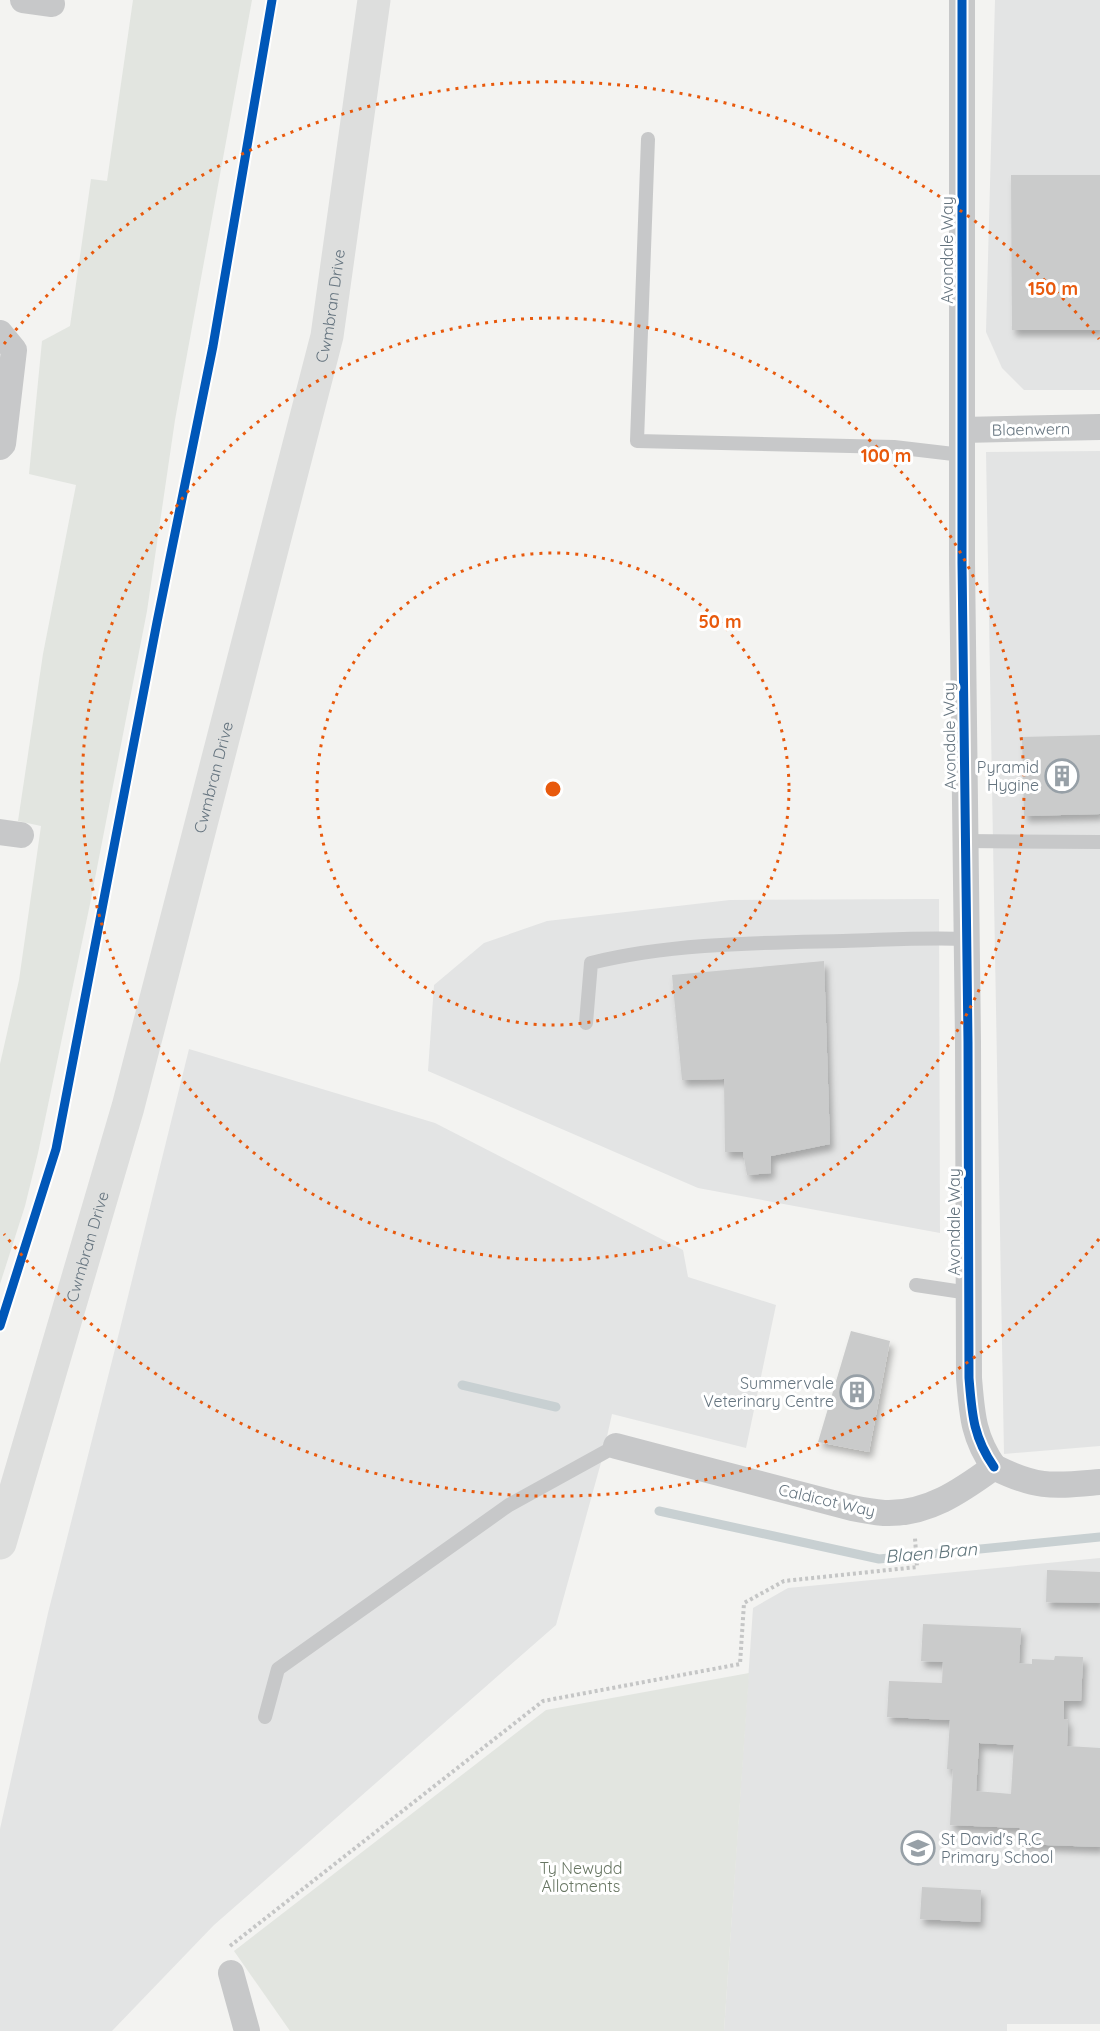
<svg xmlns="http://www.w3.org/2000/svg" width="1100" height="2031" font-family="Quicksand,sans-serif">
  <style>
    .built { fill: #e3e4e4 }
    .green { fill: #e2e5e0 }
    .lines { fill: none; stroke-linecap: round; stroke-linejoin: round }
    .stream { stroke: #c8d0d2; stroke-width: 9 }
    .building { fill: #cacbcb; fill-rule: evenodd; filter: url(#shadow) }
    .path { stroke: #c5c6c6; stroke-width: 4; stroke-dasharray: 3 3; stroke-linecap: butt }
    .lane { stroke: #c7c8c9; stroke-width: 14 }
    .street { stroke: #c7c8c9; stroke-width: 26 }
    .primary { stroke: #dddedd; stroke-width: 33 }
    .cycleway-casing { stroke: #fff; stroke-width: 13 }
    .cycleway { stroke: #0057b8; stroke-width: 9 }
    .ring { fill: none; stroke: #e8590c; stroke-width: 3; stroke-dasharray: 3 6 }
    .labels { text-anchor: middle; stroke-width: 6; stroke-linejoin: round; paint-order: stroke }
    .street-label { font-size: 16px; fill: #65747f; stroke: #fff }
    .poi-label { font-size: 16px; fill: #65747f; stroke: #fff; text-anchor: end }
    .park-label { font-size: 16px; fill: #687663; stroke: #fff }
    .water-label { font-size: 18px; font-style: italic; fill: #61767c; stroke: #fff }
    .centre { fill: #e8590c; stroke: #fff; stroke-width: 3 }
    .ring-label { font-size: 18px; text-anchor: middle; font-weight: bold; fill: #e8590c; stroke: #fff; stroke-width: 6; stroke-linejoin: round; paint-order: stroke }
  </style>
  <defs>
    <filter id="shadow"><feDropShadow dx="3.5" dy="6" stdDeviation="3" flood-color="#0004"/></filter>
  </defs>
  <rect width="100%" height="100%" fill="#f3f3f1"/>
  <g class="built">
    <polygon points="995,0 1100,0 1100,390 1024,390 1002,368 986,332"/>
    <polygon points="1100,451 1100,1446 1004,1454 986,452"/>
    <polygon points="939,899 940,1233 698,1188 428,1071 434,985 484,943 547,921 730,900"/>
    <polygon points="189,1049 435,1123 683,1250 688,1277 776,1305 746,1448 612,1414 602,1459 556,1625 214,1925 112,2031 0,2031 0,1829 48,1613 114,1353"/>
    <polygon points="1100,1558 1100,2024 1007,2024 1007,2031 724,2031 753,1608 788,1588"/>
  </g>
  <g class="green">
    <polygon points="133,0 252,0 175,420 147,611 90,904 38,1153 25,1206 0,1284 0,1064 19,980 41,826 18,821 43,654 76,485 29,474 42,341 70,326 91,179 107,181"/>
    <polygon points="749,1673 724,2031 290,2031 234,1951 546,1710"/>
  </g>
  <g class="lines">
    <g class="stream">
      <polyline points="462,1385 556,1407"/>
      <polyline points="659,1511 879,1559 1100,1537"/>
    </g>
  </g>
  <g class="building">
    <polygon points="1011,175 1100,175 1100,330 1012,330"/>
    <polygon points="1100,735 1100,814 1024,816 1022,737"/>
    <polygon points="824,961 830,1144 771,1156 771,1173 747,1175 743,1152 725,1152 724,1079 682,1080 672,975"/>
    <polygon points="851,1331 890,1341 869,1452 818,1442"/>
    <polygon points="1047,1570 1100,1572 1100,1603 1046,1602"/>
    <path d="M923 1624 1021 1628 1019 1663 1032 1664V1659L1054 1660 1055 1656 1083 1657 1081 1701H1064V1719L1068 1720 1067 1746 1100 1748V1847L1019 1844 1020 1828 950 1825 953 1769H947L950 1720 887 1717 889 1681 942 1683 943 1662 921 1661ZM979 1743 1014 1745 1011 1794 976 1791Z"/>
    <polygon points="922,1887 981,1890 980,1922 920,1919"/>
  </g>
  <g class="lines">
    <polyline class="path" points="230,1946 543,1701 740,1664 744,1603 784,1581 917,1567 915,1538"/>
    <g class="lane">
      <polyline points="648,139 637,441 894,447 962,455"/>
      <polyline points="965,841 1100,842"/>
      <path d="M586 1023 591 963C672 943 759 943 843 941 884 940 925 937 967 939"/>
      <polyline points="916,1285 969,1293"/>
      <polyline points="265,1717 278,1669 509,1505 616,1446"/>
    </g>
    <g class="street">
      <polyline points="23,0 52,4"/>
      <path d="M962 0V563L968 1042 969 1378C972 1414 973 1437 994 1467"/>
      <polyline points="0,333 14,350 3,444 0,447"/>
      <polyline points="962,430 1100,427"/>
      <polyline points="0,832 21,835"/>
      <path d="M616 1446 852 1508C862 1510 873 1512 884 1513 927 1515 961 1491 994 1467 1038 1489 1053 1486 1100 1482"/>
      <polyline points="231,1973 247,2031"/>
    </g>
    <path class="primary" id="s1" d="M0 1543 128 1107 327 336 374 0"/>
    <g class="cycleway-casing">
      <g id="cycleway">
        <path d="M962 0V563L968 1042 969 1378C972 1414 973 1437 994 1467"/>
        <polyline points="0,1326 56,1149 157,622 213,346 272,0"/>
      </g>
    </g>
    <use href="#cycleway" class="cycleway"/>
  </g>
  <g class="ring">
    <circle cx="553" cy="789" r="236"/>
    <circle cx="553" cy="789" r="471"/>
    <path d="M1099 1239A707 707 0 0 1 4 1234M4 344A707 707 0 0 1 1099 339"/>
  </g>
  <defs>
    <g id="building-ring" transform="scale(1.725)"><circle r="9.5" fill="#fff" stroke="#97a0a7" stroke-width="1.5"/><path d="M-4-6H4V6H1V3H-1V6H-4ZM-2.5-4.3h1.7v1.8h-1.7ZM.8-4.3h1.7v1.8H.8ZM-2.5-1h1.7V.8h-1.7ZM.8-1h1.7V.8H.8Z" fill="#97a0a7"/></g>
    <g id="school-ring" transform="scale(1.725)"><circle r="9.5" fill="#fff" stroke="#97a0a7" stroke-width="1.5"/><path d="M0-5L7-2L0 1L-7-2ZM-4 1L0 2.5L4 1V4Q0 6-4 4Z" fill="#97a0a7"/></g>
  </defs>
  <g fill-rule="evenodd">
    <use href="#building-ring" x="1062" y="776"/>
    <use href="#building-ring" x="857" y="1392"/>
    <use href="#school-ring" x="918" y="1848"/>
  </g>
  <g class="labels">
    <g class="street-label">
      <text transform="translate(947 250) rotate(-90)" y="6">Avondale Way</text>
      <text dy="6" stroke="none"><textPath href="#s1" startOffset="1281">Cwmbran Drive</textPath></text>
      <text transform="translate(1031 429) rotate(-1)" y="6">Blaenwern</text>
      <text transform="translate(949 736) rotate(-91)" y="6">Avondale Way</text>
      <text dy="6" stroke="none"><textPath href="#s1" startOffset="795">Cwmbran Drive</textPath></text>
      <text transform="translate(954 1222) rotate(-90)" y="6">Avondale Way</text>
      <text dy="6" stroke="none"><textPath href="#s1" startOffset="309">Cwmbran Drive</textPath></text>
      <text transform="translate(827 1500) rotate(13)" y="6">Caldicot Way</text>
    </g>
    <g class="poi-label">
      <text x="1039" y="773">Pyramid<tspan x="1039" dy="18">Hygine</tspan></text>
      <text x="834" y="1389">Summervale<tspan x="834" dy="18">Veterinary Centre</tspan></text>
      <text x="941" y="1845" text-anchor="start">St David's R.C<tspan x="941" dy="18">Primary School</tspan></text>
    </g>
    <g class="park-label">
      <text x="581" y="1874">Ty Newydd<tspan x="581" dy="18">Allotments</tspan></text>
    </g>
    <g class="water-label">
      <text transform="translate(931 1553) rotate(-5)" y="6">Blaen Bran</text>
    </g>
  </g>
  <circle cx="553" cy="789" r="9" class="centre"/>
  <g class="ring-label">
    <text x="1053" y="295">150 m</text>
    <text x="886" y="462">100 m</text>
    <text x="720" y="628">50 m</text>
  </g>
</svg>
